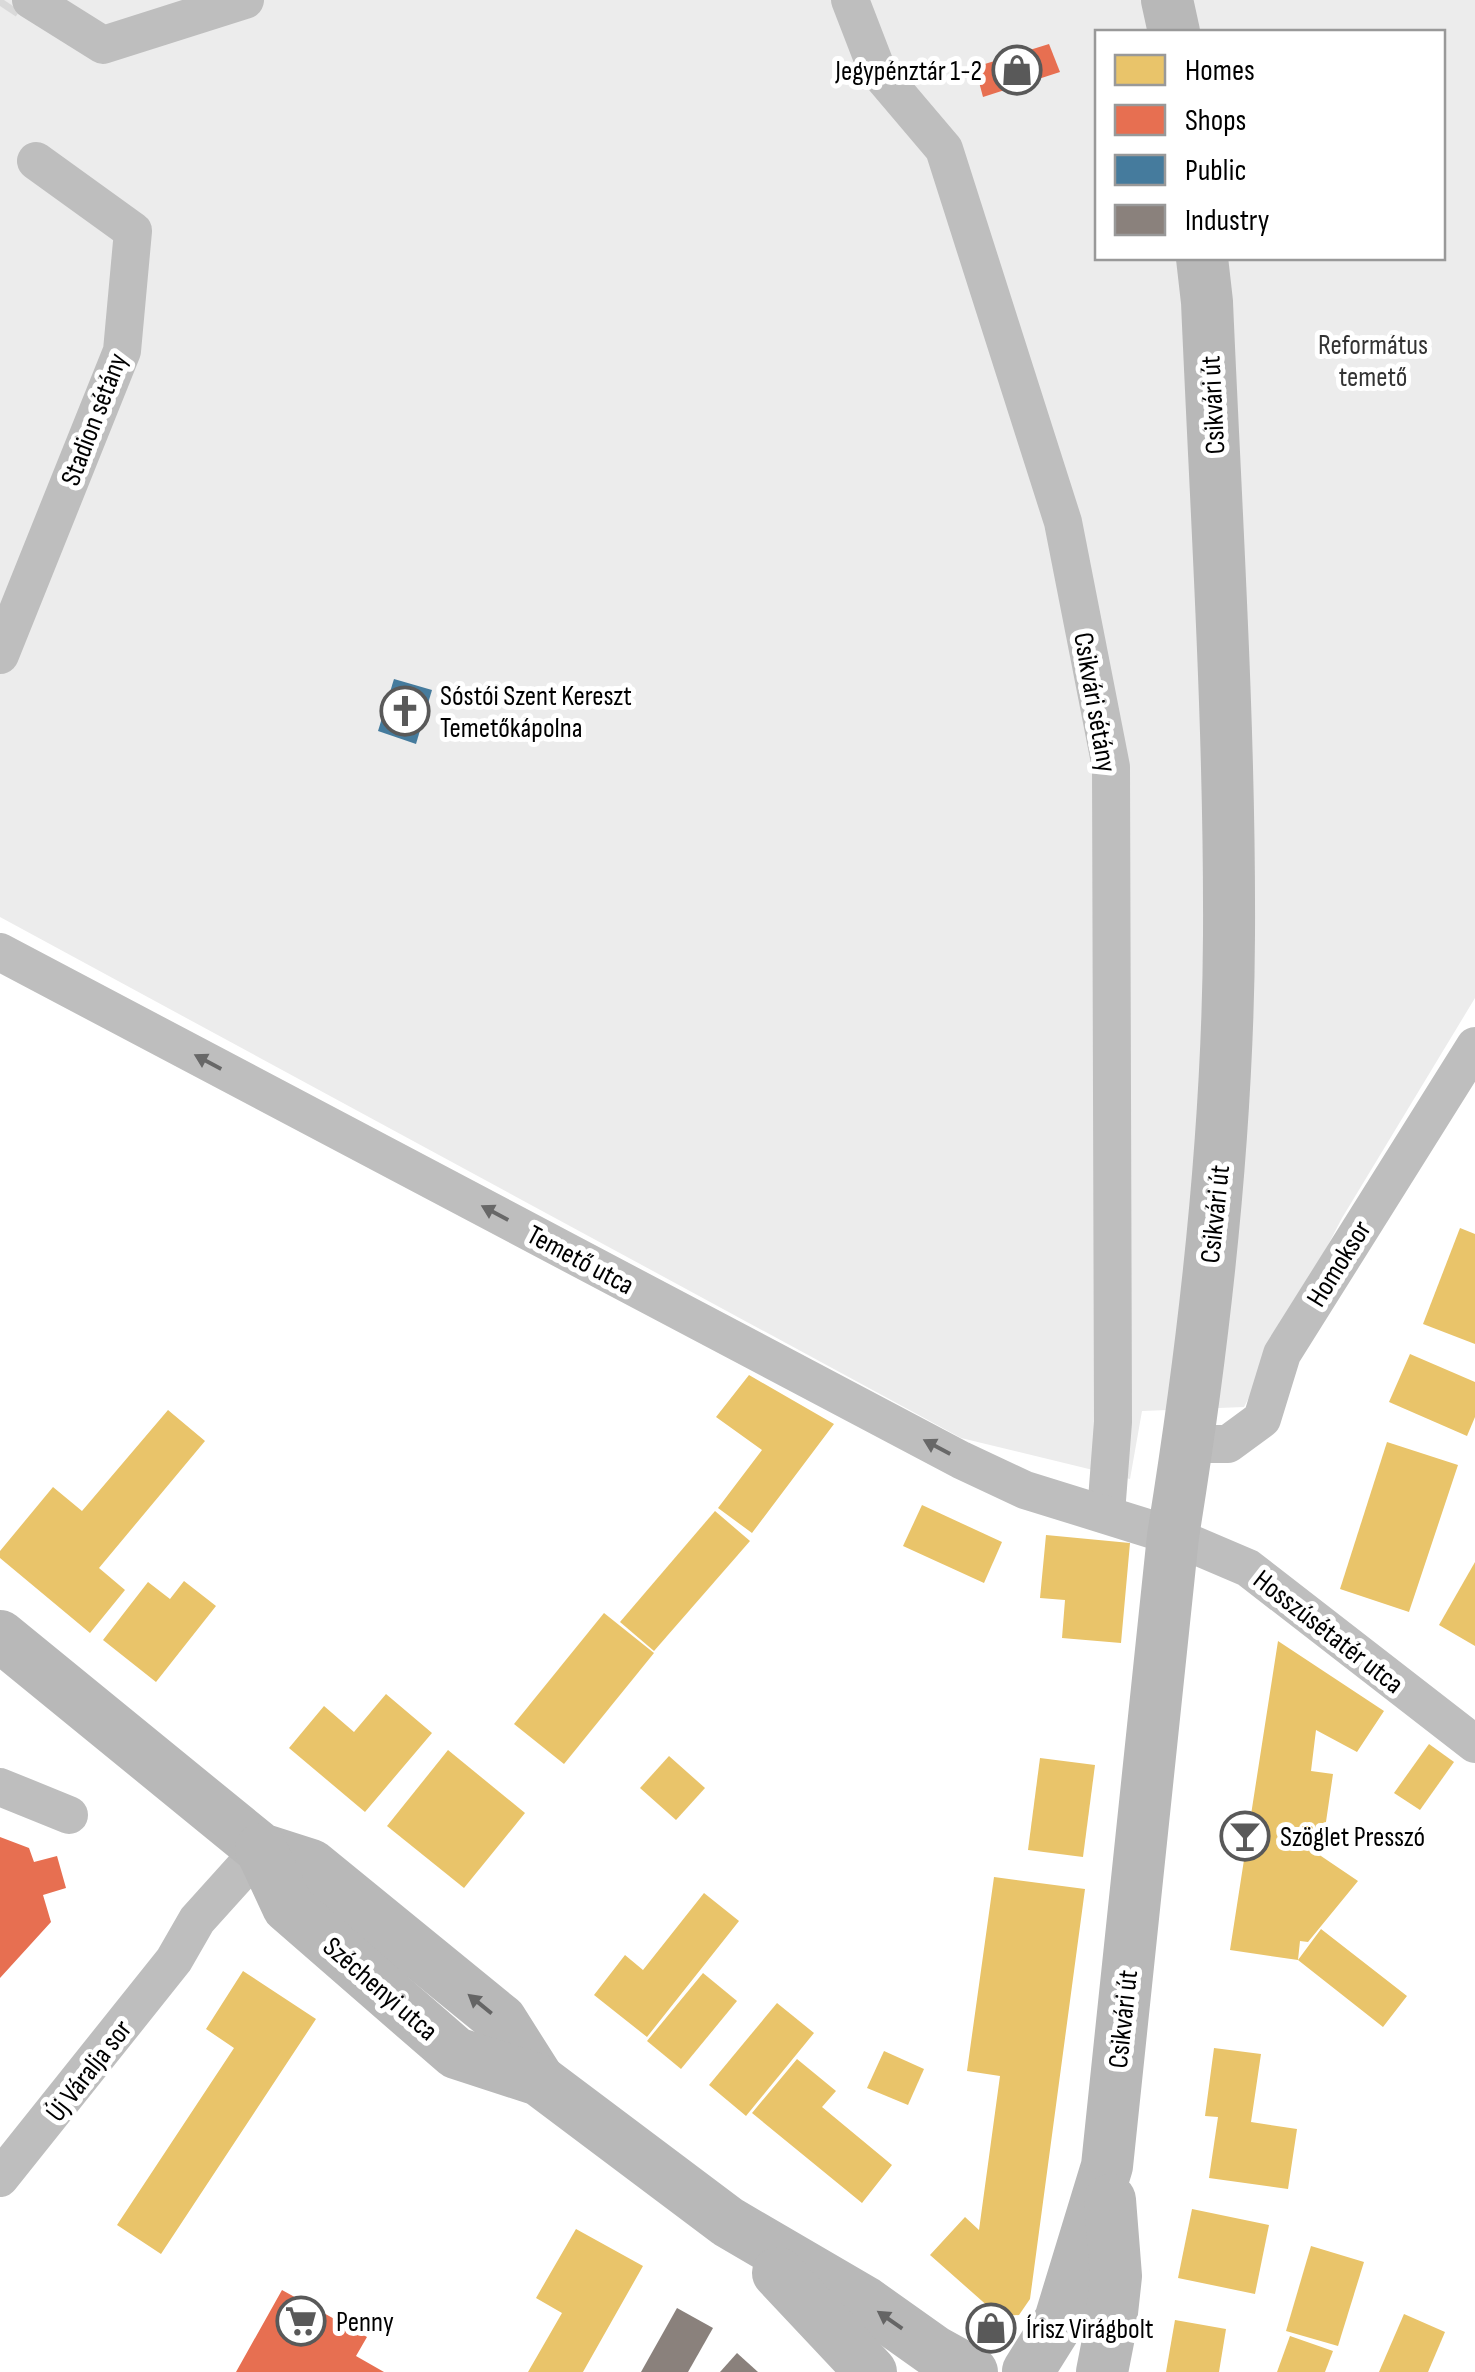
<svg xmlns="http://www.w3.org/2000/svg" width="1475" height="2372" font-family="'Sofia Sans Condensed',sans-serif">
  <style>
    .green { fill: #ececec; fill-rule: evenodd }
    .homes { fill: #e9c46a }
    .shops { fill: #e76f51 }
    .public { fill: #457b9d }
    .industry { fill: #8a817c }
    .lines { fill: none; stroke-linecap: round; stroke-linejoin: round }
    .street-tunnel { stroke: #d9d9d9; stroke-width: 38; stroke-dasharray: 38 19; stroke-linecap: butt }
    .street { stroke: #bebebe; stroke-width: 38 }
    .secondary { stroke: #b8b8b8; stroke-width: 52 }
    .oneway { fill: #686868 }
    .oneway2 { fill: #656565 }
    .labels { text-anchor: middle; stroke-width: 10; stroke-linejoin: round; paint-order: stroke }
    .poi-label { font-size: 28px; fill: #000; stroke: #fff; text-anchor: start }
    .park-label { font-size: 28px; fill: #333; stroke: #fff }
    .street-label { font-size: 28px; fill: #000; stroke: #fff }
  </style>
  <rect width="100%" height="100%" fill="#fff"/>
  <path class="green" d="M0 0H1475V998L1342 1218 1244 1407 1142 1411 1130 1479 961 1438 0 917ZM1098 32H1442V258H1098Z"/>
  <g class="homes">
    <polygon points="1460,1228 1475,1234 1475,1344 1423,1324"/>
    <polygon points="1410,1354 1475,1382 1475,1417 1467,1436 1389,1402"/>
    <polygon points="749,1375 834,1424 752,1533 718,1508 762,1450 716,1417"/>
    <polygon points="168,1410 205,1441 99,1568 125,1590 90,1633 0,1558 0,1551 53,1487 82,1511"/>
    <polygon points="1387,1442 1458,1465 1409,1612 1340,1589"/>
    <polygon points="922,1505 1002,1542 984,1583 903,1546"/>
    <polygon points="715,1511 750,1541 654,1651 620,1622"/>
    <polygon points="1046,1535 1130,1543 1121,1643 1062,1638 1065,1600 1040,1598"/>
    <polygon points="1475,1562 1475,1646 1439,1625"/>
    <polygon points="184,1581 216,1606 156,1682 103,1640 148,1582 170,1599"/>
    <polygon points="604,1613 654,1653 564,1764 514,1724"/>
    <polygon points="1278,1641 1384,1711 1357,1752 1316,1730 1311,1771 1333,1774 1321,1856 1358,1881 1308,1942 1300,1941 1298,1960 1321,1929 1407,1996 1383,2027 1298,1960 1230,1950"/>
    <polygon points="386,1694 432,1733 365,1812 289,1748 324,1706 354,1732"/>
    <polygon points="1429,1744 1454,1762 1420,1810 1394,1793"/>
    <polygon points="448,1750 525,1813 464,1888 387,1826"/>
    <polygon points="669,1756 705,1788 676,1820 640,1788"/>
    <polygon points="1040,1758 1095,1765 1083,1857 1028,1850"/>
    <polygon points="994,1877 1085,1889 1030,2299 1019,2315 999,2316 930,2255 965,2217 979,2230 1000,2076 967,2071"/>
    <polygon points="704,1893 739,1921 647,2037 594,1995 625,1955 643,1970"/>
    <polygon points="243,1971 316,2019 161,2254 117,2225 234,2048 206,2029"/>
    <polygon points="703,1973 737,2001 681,2069 647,2041"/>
    <polygon points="777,2003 814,2033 746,2116 709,2085"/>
    <polygon points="1214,2048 1261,2054 1251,2122 1297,2129 1288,2189 1209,2178 1218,2117 1205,2116"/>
    <polygon points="884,2051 924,2069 908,2105 867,2088"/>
    <polygon points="797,2059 836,2091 822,2107 892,2165 862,2203 752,2113"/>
    <polygon points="1192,2209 1269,2225 1255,2294 1178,2278"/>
    <polygon points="576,2229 643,2266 583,2372 528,2372 562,2313 536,2298"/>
    <polygon points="1311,2246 1364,2262 1338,2346 1286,2331"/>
    <polygon points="1404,2314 1445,2332 1428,2372 1379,2372"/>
    <polygon points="1175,2320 1226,2329 1219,2372 1166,2372"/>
    <polygon points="1290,2336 1333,2351 1325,2372 1277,2372"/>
  </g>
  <g class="shops">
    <polygon points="1049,44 1060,72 983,97 975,67"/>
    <polygon points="0,1837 29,1848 34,1862 57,1856 66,1888 43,1895 51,1922 0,1978"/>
    <polygon points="282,2290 367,2337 356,2356 384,2372 236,2372"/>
  </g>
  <polygon class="public" points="394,679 432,690 416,744 378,731"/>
  <g class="industry">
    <polygon points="677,2308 713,2328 688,2372 641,2372"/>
    <polygon points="737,2353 758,2372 720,2372"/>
  </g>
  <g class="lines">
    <polyline class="street-tunnel" points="0,6 4,0"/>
    <g class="street">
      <polyline points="31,0 103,45 245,0"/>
      <polyline points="850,0 877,70 944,149 1063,522 1111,767 1113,1422 1106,1513"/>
      <polyline points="0,655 122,351 133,231 36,161"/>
      <polyline points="0,952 961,1460 1025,1490 1173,1536 1248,1568 1475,1744"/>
      <polyline points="1188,1444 1228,1444 1262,1419 1282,1354 1475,1046"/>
      <polyline points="0,1787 69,1815"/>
      <polyline points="0,2178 174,1960 197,1920 261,1849"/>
    </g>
    <g class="secondary">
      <polyline points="1167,0 1174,32"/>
      <polyline points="0,1636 261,1849 311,1865 501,2020 539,2080"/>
      <polyline points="261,1849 288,1907 456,2053 539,2080 728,2222 865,2302 934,2351 972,2372"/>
      <polyline points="778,2273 871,2372"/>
      <path d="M1028 2371 1060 2320 1107 2166 1173 1536C1205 1338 1228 1136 1229 935 1230 724 1216 513 1207 302L1202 258"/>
      <polyline points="1102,2372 1110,2331 1116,2276 1110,2200"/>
    </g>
  </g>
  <defs><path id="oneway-solid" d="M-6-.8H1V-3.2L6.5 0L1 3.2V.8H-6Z" transform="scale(2.5)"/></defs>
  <g class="oneway">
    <use href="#oneway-solid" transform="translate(208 1062) rotate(-152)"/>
    <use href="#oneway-solid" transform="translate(495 1213) rotate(-152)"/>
    <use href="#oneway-solid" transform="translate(937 1447) rotate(-152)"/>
  </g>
  <g class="oneway2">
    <use href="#oneway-solid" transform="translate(480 2004) rotate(-141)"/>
    <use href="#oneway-solid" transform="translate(890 2320) rotate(-145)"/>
  </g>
  <defs>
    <g id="shop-ring" transform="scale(2.5)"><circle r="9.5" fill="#fff" stroke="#595959" stroke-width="1.5"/><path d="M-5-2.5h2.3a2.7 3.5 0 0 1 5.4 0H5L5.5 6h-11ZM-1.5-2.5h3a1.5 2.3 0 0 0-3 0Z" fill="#595959"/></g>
    <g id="church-ring" transform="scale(2.5)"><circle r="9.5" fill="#fff" stroke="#595959" stroke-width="1.5"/><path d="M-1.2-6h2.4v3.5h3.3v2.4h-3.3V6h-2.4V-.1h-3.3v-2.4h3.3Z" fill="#595959"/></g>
    <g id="bar-ring" transform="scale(2.5)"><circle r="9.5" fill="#fff" stroke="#595959" stroke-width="1.5"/><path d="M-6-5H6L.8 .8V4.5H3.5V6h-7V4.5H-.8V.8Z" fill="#595959"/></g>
    <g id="supermarket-ring" transform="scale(2.5)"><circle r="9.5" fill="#fff" stroke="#595959" stroke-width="1.5"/><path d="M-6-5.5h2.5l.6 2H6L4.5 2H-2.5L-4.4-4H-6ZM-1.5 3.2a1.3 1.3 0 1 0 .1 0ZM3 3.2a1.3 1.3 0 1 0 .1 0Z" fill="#595959"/></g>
  </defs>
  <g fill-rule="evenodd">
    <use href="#shop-ring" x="1017" y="70"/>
    <use href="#church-ring" x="405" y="711"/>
    <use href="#bar-ring" x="1245" y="1836"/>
    <use href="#supermarket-ring" x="301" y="2321"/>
    <use href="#shop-ring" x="991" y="2328"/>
  </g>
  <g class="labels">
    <g class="poi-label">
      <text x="982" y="80" text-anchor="end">Jegypénztár 1-2</text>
      <text x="440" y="705">Sóstói Szent Kereszt<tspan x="440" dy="32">Temetőkápolna</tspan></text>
      <text x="1280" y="1846">Szöglet Presszó</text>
      <text x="336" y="2331">Penny</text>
      <text x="1026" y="2338">Írisz Virágbolt</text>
    </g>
    <g class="park-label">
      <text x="1373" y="354">Református<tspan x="1373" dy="32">temető</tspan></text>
    </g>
    <g class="street-label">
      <text transform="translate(1212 405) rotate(-93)" y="10">Csikvári út</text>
      <text transform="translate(93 419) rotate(-69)" y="10">Stadion sétány</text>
      <text transform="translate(1096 702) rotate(80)" y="10">Csikvári sétány</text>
      <text transform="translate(1214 1214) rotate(-84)" y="10">Csikvári út</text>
      <text transform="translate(581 1259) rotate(28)" y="10">Temető utca</text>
      <text transform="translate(1338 1263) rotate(-58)" y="10">Homoksor</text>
      <text transform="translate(1329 1631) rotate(38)" y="10">Hosszúsétatér utca</text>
      <text transform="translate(381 1988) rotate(41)" y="10">Széchenyi utca</text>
      <text transform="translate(1122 2019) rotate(-84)" y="10">Csikvári út</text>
      <text transform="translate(88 2070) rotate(-52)" y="10">Új Váralja sor</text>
    </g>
  </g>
  <rect x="1095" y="30" width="350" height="230" fill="#ffffff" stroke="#999999" stroke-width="2.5"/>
  <rect x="1115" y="55" width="50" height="30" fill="#e9c46a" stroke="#999999" stroke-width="2.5"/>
  <text x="1185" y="80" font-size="30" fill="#000000">Homes</text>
  <rect x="1115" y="105" width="50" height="30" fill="#e76f51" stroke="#999999" stroke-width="2.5"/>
  <text x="1185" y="130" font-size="30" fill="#000000">Shops</text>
  <rect x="1115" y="155" width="50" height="30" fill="#457b9d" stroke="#999999" stroke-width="2.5"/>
  <text x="1185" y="180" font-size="30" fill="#000000">Public</text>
  <rect x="1115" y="205" width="50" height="30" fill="#8a817c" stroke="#999999" stroke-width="2.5"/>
  <text x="1185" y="230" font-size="30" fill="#000000">Industry</text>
</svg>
